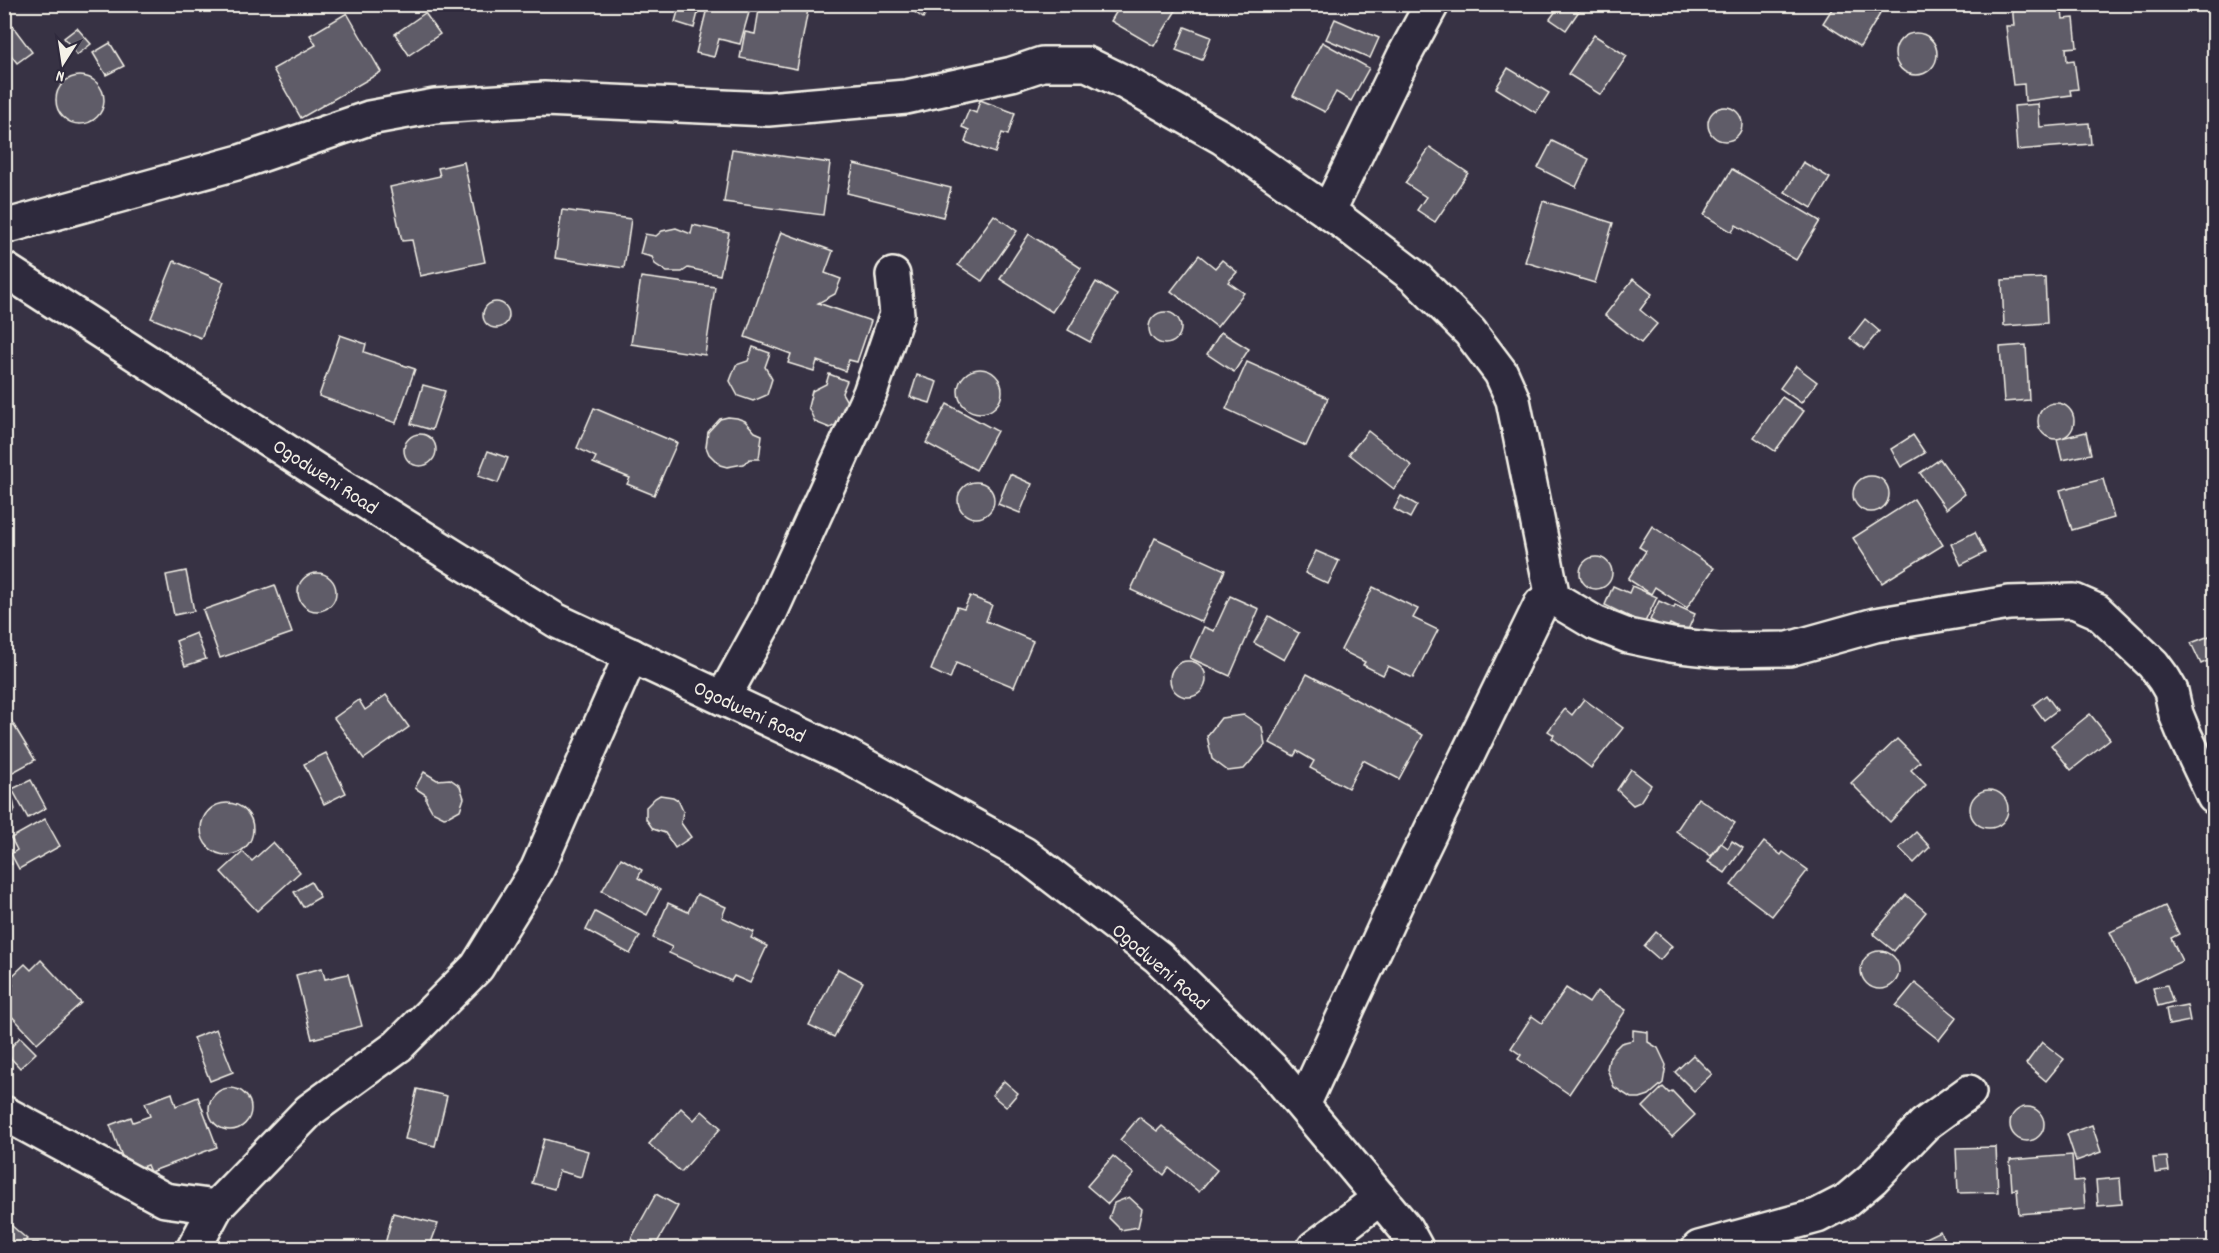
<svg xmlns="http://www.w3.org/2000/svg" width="2219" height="1253" font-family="Dekko,sans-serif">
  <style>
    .building { fill: #5f5c67; stroke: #f4f1e8; stroke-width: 1.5 }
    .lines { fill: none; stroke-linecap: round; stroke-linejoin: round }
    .minor-casing { stroke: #f4f1e8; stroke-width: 38 }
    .minor { stroke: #2f2a3d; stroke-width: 33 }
    .labels { text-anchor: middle; stroke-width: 4.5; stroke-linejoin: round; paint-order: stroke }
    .street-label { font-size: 21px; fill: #f4f1e8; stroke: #2f2a3d }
  </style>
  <rect width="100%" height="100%" fill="#373244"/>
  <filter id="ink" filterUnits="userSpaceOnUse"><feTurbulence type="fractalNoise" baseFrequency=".0167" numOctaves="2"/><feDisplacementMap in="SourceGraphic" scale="12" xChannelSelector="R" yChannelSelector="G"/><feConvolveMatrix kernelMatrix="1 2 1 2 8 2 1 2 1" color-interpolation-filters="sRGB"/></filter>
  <g filter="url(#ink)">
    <g class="building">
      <polygon points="680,4 700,5 694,28 675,22"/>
      <polygon points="708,4 734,4 750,9 740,44 719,39 714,57 696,53"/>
      <polygon points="760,4 809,4 797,69 740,58 745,32 755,34"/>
      <polygon points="903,4 931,4 923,18"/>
      <polygon points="1121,4 1180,4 1154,46 1111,21"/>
      <polygon points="1561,4 1569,4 1579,11 1566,30 1550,19"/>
      <polygon points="1835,4 1865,4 1880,14 1860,47 1823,23"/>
      <polygon points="2012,4 2061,4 2063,19 2074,18 2077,47 2066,48 2067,61 2074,60 2078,89 2070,90 2071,95 2025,101 2024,84 2013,85 2006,26 2014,26"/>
      <polygon points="347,13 381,72 301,118 273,69 316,45 310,35"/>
      <polygon points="425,13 440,34 409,55 395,34"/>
      <polygon points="1335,19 1379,38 1370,58 1326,39"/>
      <polygon points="11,24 32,52 17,63 4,46 4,29"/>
      <polygon points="1185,27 1211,37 1202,60 1176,50"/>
      <polygon points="77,28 91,44 77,55 64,38"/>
      <circle cx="1916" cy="54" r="21"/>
      <polygon points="1594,35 1627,56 1601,95 1568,74"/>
      <polygon points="1322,42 1369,68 1351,101 1336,92 1325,112 1293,96"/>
      <polygon points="110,43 124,66 106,75 93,53"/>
      <polygon points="1508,68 1549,93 1536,113 1496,88"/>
      <circle cx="80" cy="100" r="24"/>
      <polygon points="980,100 1015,113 1008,135 1002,133 995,153 965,142 969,130 962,127 969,110 976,113"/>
      <polygon points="2038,104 2040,127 2089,123 2091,144 2017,150 2014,106"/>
      <circle cx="1725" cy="124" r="17"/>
      <polygon points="1552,141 1589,159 1576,187 1538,168"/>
      <polygon points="1430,147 1468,173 1435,222 1417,210 1426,197 1405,183"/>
      <polygon points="732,149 830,163 823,215 724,202"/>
      <polygon points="464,162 485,262 420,276 412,240 402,241 390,187 440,176 438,168"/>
      <polygon points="1803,162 1830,178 1812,208 1785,192"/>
      <polygon points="854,164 951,188 943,217 847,193"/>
      <polygon points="1732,169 1820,221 1796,260 1736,225 1732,232 1704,215"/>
      <polygon points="1543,201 1613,223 1595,283 1525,262"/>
      <polygon points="562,210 631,219 624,268 555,258"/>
      <polygon points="994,215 1017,231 982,281 958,265"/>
      <polygon points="693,225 729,233 720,275 688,268 682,272 667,272 655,264 652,257 640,254 645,234 656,236 662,231 676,228 691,234"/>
      <polygon points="781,232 833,251 825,273 841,279 835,294 818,303 871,321 857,362 849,360 845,371 817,361 814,371 788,363 791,354 745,337"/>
      <polygon points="1029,234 1081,268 1052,312 1000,279"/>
      <polygon points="1199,255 1215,268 1222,260 1237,272 1228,282 1244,293 1217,327 1171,291"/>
      <polygon points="174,261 224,282 201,338 151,318"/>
      <polygon points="641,277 715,287 705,355 631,344"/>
      <polygon points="2045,278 2047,323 2004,326 2002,280"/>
      <polygon points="1633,279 1652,294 1640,310 1657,324 1641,343 1605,315"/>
      <polygon points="1096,282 1117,295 1090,342 1068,330"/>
      <circle cx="496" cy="315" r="13"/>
      <circle cx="1165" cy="328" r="16"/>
      <polygon points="1865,319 1879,331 1864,349 1850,338"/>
      <polygon points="1221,332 1249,349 1234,372 1207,354"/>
      <polygon points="340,335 366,344 364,352 415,369 396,423 319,396"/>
      <polygon points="2026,345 2029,400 2004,402 2000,347"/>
      <polygon points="753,347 770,353 765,367 772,379 767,395 753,401 738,396 730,381 736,365 748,361"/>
      <polygon points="1247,362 1328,398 1306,446 1226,409"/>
      <polygon points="1796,366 1817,382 1801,403 1780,388"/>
      <circle cx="980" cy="391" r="22"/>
      <polygon points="829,374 847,381 842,393 849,405 843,421 830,428 815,422 808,407 812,391 826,384"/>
      <polygon points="917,375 937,382 930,403 910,397"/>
      <polygon points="423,385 445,391 432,430 411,424"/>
      <polygon points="1782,397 1804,411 1775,451 1754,437"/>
      <circle cx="2056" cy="421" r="18"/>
      <polygon points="947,404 997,431 976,470 926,443"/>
      <polygon points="594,408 677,443 654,495 627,484 630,478 593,463 596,457 577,448"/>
      <polygon points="728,417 737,418 745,421 755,432 762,435 759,459 750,459 743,464 727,467 720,465 709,454 706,447 708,432 720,419"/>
      <polygon points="1368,431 1412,466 1394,489 1349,454"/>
      <polygon points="2086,432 2091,454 2062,460 2057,439"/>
      <circle cx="420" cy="450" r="16"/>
      <polygon points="1913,435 1925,453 1901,467 1891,449"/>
      <polygon points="488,451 508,458 498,483 478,476"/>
      <polygon points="1940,459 1965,494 1946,509 1920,473"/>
      <polygon points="1010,474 1032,484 1020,513 998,504"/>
      <circle cx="1871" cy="494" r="18"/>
      <polygon points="2103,479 2114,518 2072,530 2060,490"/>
      <circle cx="976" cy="500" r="18"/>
      <polygon points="1401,496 1417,505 1410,518 1394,509"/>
      <polygon points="1914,499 1943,545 1882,583 1853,538"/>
      <polygon points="1652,526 1714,568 1687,608 1655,587 1651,594 1628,579 1646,551 1639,547"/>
      <polygon points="1975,532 1985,553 1961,565 1951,544"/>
      <polygon points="1155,538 1225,570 1202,622 1131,590"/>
      <polygon points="1316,551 1339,561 1328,584 1305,573"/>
      <circle cx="1596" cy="573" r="16"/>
      <polygon points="186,571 194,611 174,615 166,575"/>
      <circle cx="317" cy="592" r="19"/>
      <polygon points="275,585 292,633 220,658 203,610"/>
      <polygon points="1613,586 1629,593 1632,586 1657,597 1644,624 1605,605"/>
      <polygon points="1373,587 1418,609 1413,618 1438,630 1413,678 1388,666 1383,675 1363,665 1365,662 1341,650"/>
      <polygon points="970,596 992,605 986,621 1033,641 1014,687 956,663 950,679 931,670 957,607 964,609"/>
      <polygon points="1230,596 1259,609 1230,676 1190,658 1204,627 1214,631"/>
      <polygon points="1659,601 1674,608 1675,605 1695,614 1687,632 1670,624 1667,629 1650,620"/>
      <polygon points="1269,616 1299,633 1284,660 1254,643"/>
      <polygon points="196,633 206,659 185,666 176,641"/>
      <polygon points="2212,635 2214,642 2214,658 2201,664 2191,643"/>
      <circle cx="1188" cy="679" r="18"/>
      <polygon points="1307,674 1423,735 1399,779 1363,760 1348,788 1310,768 1314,761 1297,751 1294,756 1270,743"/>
      <polygon points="386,695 409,727 364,759 334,718 359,700 365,710"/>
      <polygon points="2046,695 2057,710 2044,720 2033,705"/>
      <polygon points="1584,699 1623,728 1591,768 1552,738 1554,735 1548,731 1565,709 1572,715"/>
      <polygon points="4,709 35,760 4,777"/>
      <polygon points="2090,714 2110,739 2071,770 2051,745"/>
      <polygon points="1244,715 1262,727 1265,745 1244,769 1228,771 1212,759 1207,736 1221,718"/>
      <polygon points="1897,739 1920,762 1911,770 1926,785 1890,822 1851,783"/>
      <polygon points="326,753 346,793 324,804 304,764"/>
      <polygon points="1631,769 1651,785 1640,802 1633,805 1617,790"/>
      <polygon points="424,772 437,780 450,779 460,786 464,798 460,810 449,816 444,817 432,811 426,800 426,795 415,788"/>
      <polygon points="31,780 46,808 28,818 12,789"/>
      <circle cx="1989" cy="809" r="19"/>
      <polygon points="4,793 13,800 15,810 11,819 4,823"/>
      <polygon points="660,795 673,797 678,800 683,811 681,823 691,837 675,848 665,833 653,829 646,819 646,807 655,798"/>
      <polygon points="1698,798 1735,823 1711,856 1676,831"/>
      <circle cx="227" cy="829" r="26"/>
      <polygon points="45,819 60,846 19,869 11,854 17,850 11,838"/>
      <polygon points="1916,832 1930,847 1914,863 1899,848"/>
      <polygon points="1732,841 1743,848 1725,873 1708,862 1721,843 1728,848"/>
      <polygon points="273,842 300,872 257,911 221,872 243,852 252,861"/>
      <polygon points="1764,842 1781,855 1783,852 1808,870 1772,916 1731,885"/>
      <polygon points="4,849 12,864 4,867"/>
      <polygon points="621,858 642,870 638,878 660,890 647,915 602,891"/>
      <polygon points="311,882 320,897 303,907 294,892"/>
      <polygon points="697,894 726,907 722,917 754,932 751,938 767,946 750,983 734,976 731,981 669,953 672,947 653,938 668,903 688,912"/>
      <polygon points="1906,895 1926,912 1894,951 1873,934"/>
      <polygon points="2165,906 2179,934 2171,938 2182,961 2135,983 2110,932"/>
      <polygon points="595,912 640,936 630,954 586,930"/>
      <polygon points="1656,932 1672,946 1660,960 1644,946"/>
      <circle cx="1880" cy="970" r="19"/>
      <polygon points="41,960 81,1003 37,1043 4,1008 4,992 13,985 8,980 25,964 31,970"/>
      <polygon points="322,968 325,979 348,974 362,1026 312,1039 296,975"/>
      <polygon points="838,969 863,982 834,1037 809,1025"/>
      <polygon points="1915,983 1957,1017 1939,1040 1896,1006"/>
      <polygon points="2167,985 2173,1002 2158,1006 2153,988"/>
      <polygon points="1566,988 1589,1003 1597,991 1626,1010 1569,1094 1518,1059 1521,1055 1511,1048 1532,1016 1542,1023"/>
      <polygon points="2187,1005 2190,1021 2169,1025 2166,1009"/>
      <polygon points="216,1029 233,1072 210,1081 193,1038"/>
      <polygon points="1633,1030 1648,1032 1648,1042 1658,1048 1666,1065 1663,1083 1649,1095 1640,1098 1631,1098 1614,1087 1607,1069 1609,1059 1614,1050 1621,1043 1633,1040"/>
      <polygon points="20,1037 36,1053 20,1068 6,1053"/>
      <polygon points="2042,1042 2064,1059 2046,1081 2026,1064"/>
      <polygon points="1693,1055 1712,1074 1694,1091 1675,1072"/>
      <polygon points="1004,1081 1018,1093 1006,1107 992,1095"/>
      <polygon points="1663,1087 1669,1093 1672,1091 1695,1115 1672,1137 1643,1107"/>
      <circle cx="230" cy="1109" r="21"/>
      <polygon points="417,1089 447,1096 435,1146 405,1139"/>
      <polygon points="172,1093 176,1106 198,1097 217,1147 150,1172 147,1165 128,1172 110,1125 131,1117 133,1122 150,1116 145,1103"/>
      <circle cx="2027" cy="1124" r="17"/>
      <polygon points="681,1108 694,1120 702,1111 721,1128 681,1172 649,1144"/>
      <polygon points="1139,1117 1157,1131 1162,1126 1217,1170 1199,1192 1169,1168 1164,1175 1120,1140"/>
      <polygon points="2092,1125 2101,1152 2076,1161 2067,1134"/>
      <polygon points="544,1139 588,1151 581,1177 559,1171 554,1189 532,1183"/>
      <polygon points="1996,1147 1998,1192 1958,1193 1956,1148"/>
      <polygon points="2072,1155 2074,1181 2083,1180 2085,1209 2019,1214 2017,1189 2012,1190 2010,1160"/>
      <polygon points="1113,1156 1134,1174 1108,1204 1087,1186"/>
      <polygon points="2167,1157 2169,1171 2155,1173 2153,1158"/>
      <polygon points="2120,1178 2122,1204 2098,1206 2096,1180"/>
      <polygon points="656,1194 678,1206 654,1248 649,1248 631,1239"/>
      <polygon points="1129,1197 1142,1209 1138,1227 1121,1230 1109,1218 1114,1203"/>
      <polygon points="393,1213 438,1224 429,1248 384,1248"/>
      <polygon points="5,1220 27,1239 19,1248 9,1248 4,1245"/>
      <polygon points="1940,1231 1948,1248 1904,1248"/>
      <polygon points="444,1240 466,1247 466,1248 441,1248"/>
      <polygon points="2019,1240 2042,1248 2016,1248"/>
      <polygon points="33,1243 38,1243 48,1248 23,1248"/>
    </g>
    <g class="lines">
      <g class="minor-casing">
        <g id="minor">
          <polyline points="1328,212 1404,56 1432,4"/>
          <polyline points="4,227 240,162 369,118 435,106 544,99 768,109 906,97 1012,74 1042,64 1087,64 1126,83 1223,138 1344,223 1416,278 1470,332 1501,373 1513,400 1553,598"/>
          <polyline points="4,269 342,487 557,621 849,757 1024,854 1158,957 1273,1070 1405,1228 1416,1248"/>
          <polyline points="723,698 771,611 870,393 897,314 893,275"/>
          <polyline points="1303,1105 1405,884 1541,604 1553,598 1595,623 1628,636 1671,645 1718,650 1789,649 1875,625 2009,603 2074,601 2097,611 2153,664 2164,679 2171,691 2176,714 2185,736 2214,797"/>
          <polyline points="4,1113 165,1200 216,1207"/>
          <polyline points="194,1248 216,1207 310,1110 398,1046 477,967 537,870 631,655"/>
          <polyline points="1314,1248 1380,1198"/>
          <polyline points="1699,1248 1817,1216 1846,1201 1872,1179 1925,1124 1969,1092"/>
        </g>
      </g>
      <use href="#minor" class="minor"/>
    </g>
  </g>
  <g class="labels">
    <g class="street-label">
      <text transform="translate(326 476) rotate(33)" y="7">Ogodweni Road</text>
      <text transform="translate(750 711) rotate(25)" y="7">Ogodweni Road</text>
      <text transform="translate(1161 966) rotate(41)" y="7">Ogodweni Road</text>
    </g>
  </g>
  <rect width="2219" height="1253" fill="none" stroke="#2f2a3d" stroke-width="24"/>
  <rect x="12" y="12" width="2195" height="1229" fill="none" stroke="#f4f1e8" stroke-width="2" filter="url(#ink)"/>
  <g transform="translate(63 63) rotate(192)" stroke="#2f2a3d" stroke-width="4.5" paint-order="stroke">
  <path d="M0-4.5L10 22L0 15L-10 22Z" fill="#f4f1e8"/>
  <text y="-9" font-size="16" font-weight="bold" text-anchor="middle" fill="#f4f1e8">N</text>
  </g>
</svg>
